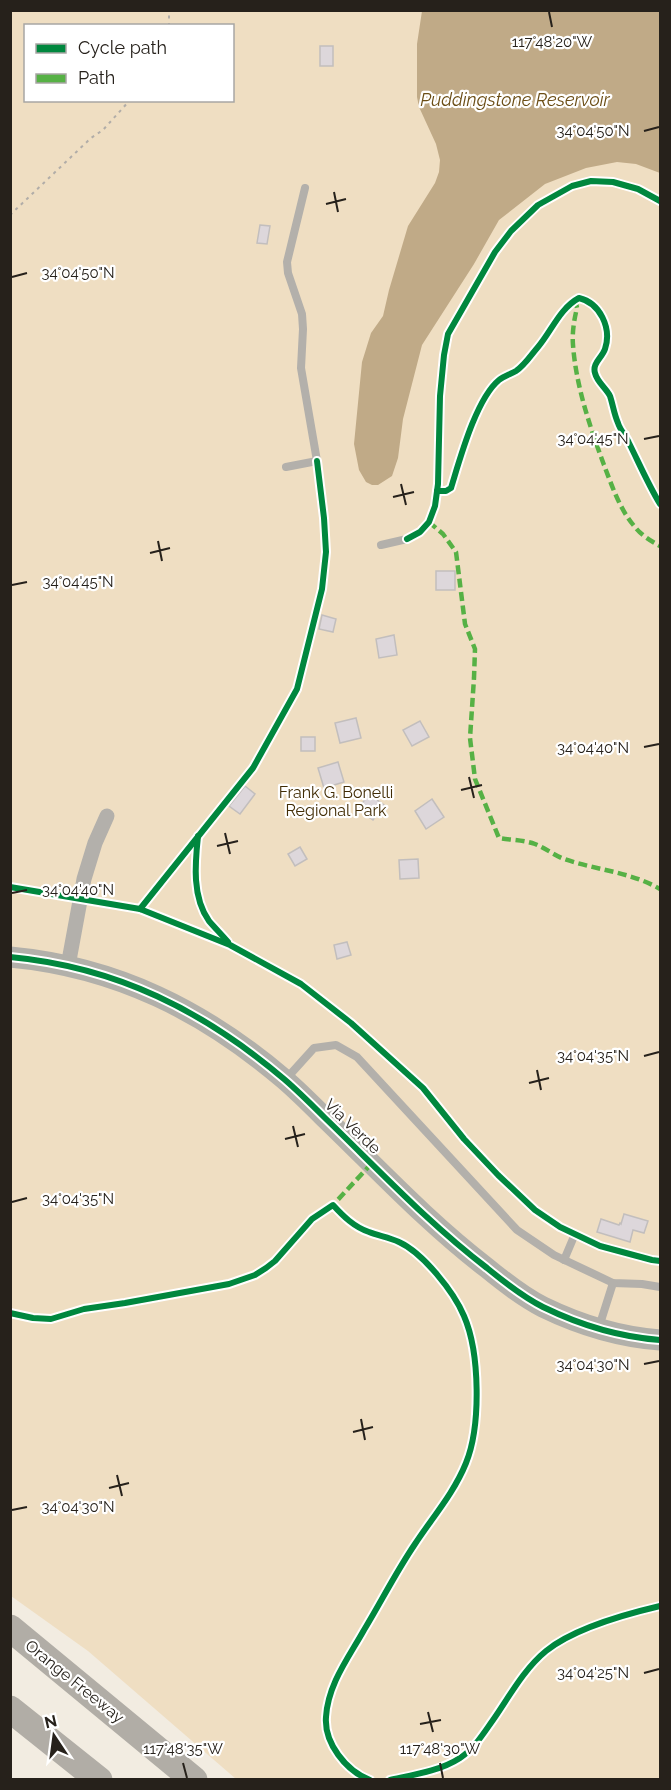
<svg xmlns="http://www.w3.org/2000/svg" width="671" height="1790" font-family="Raleway,sans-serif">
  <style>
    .green { fill: #efdec2; fill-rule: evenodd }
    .water { fill: #c0aa87 }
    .building { fill: #ddd7db; stroke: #c2bebd; stroke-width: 1.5 }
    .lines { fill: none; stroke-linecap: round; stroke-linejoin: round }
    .path { stroke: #b1ada8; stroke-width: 2; stroke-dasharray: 3 4.5; stroke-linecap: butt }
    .service { stroke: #b3b0ab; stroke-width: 8 }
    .minor { stroke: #b3b0ab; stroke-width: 15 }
    .secondary { stroke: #b2b0aa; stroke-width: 21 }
    .motorway { stroke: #b1ada6; stroke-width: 27 }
    .quiet { stroke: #56b145; stroke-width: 4.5; stroke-dasharray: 9 4.5; stroke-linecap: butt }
    .cycleway-casing { stroke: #fff; stroke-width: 10 }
    .cycleway { stroke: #00873e; stroke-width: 6 }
    .ticks { fill: none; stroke: #26211b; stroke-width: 2 }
    .labels { text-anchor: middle; stroke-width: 4.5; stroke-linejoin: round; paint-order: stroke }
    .park-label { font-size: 16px; fill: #412c04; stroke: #fff }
    .street-label { font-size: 16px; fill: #26211b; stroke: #fff }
    .water-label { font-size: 18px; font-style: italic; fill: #6b4d15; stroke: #fff }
    .ticks-label { font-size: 15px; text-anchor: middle; fill: #26211b; stroke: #fff; stroke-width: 4.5; stroke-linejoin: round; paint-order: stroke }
  </style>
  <rect width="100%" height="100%" fill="#f2ece1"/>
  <path class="green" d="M11 11H660V1779H236L88 1651 11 1596ZM26 26H232V100H26Z"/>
  <polygon class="water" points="422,11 660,11 660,173 636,164 617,162 586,168 545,184 499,220 474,264 422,345 403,419 398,458 392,476 378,485 372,485 366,482 359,470 354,444 362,362 371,333 383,316 389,290 408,226 435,183 439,172 440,160 436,144 419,107 417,97 417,44"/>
  <g class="building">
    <rect x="320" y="46" width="13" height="20"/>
    <polygon points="260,225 270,226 267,244 257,243"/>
    <rect x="436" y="571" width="19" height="19"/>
    <polygon points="322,615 336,619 333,632 319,629"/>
    <polygon points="394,635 397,655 379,658 376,639"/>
    <polygon points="356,718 361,738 340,743 335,723"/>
    <polygon points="420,721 429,737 412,746 403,730"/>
    <rect x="301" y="737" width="14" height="14"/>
    <polygon points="338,762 344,782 324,788 318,768"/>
    <polygon points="245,786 255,794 240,814 229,806"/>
    <polygon points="369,794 384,805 373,820 358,809"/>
    <polygon points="432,799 444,817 426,829 415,811"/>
    <polygon points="300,847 307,859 295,866 288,854"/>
    <polygon points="418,859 419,878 400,879 399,860"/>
    <polygon points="347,942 351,955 337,959 334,945"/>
    <polygon points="624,1214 648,1221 644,1233 633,1230 630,1242 597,1232 601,1219 619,1225 620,1223 621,1224"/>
  </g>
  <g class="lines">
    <g class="path">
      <polyline points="169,26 169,10"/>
      <polyline points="10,215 91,138 103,130 130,100"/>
    </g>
    <g class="service">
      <polyline points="286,467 317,461 301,368 303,329 302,314 288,273 287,262 305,188"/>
      <polyline points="381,545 407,539"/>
      <polyline points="286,1079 314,1048 336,1045 357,1057 517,1230 554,1255 613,1283 642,1284 660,1287"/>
      <polyline points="564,1260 575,1234"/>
      <polyline points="599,1327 613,1283"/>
    </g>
    <polyline class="minor" points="68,966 84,879 95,843 107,816"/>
    <path class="secondary" d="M10 957C117 967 204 1011 284 1079 298 1091 311 1104 324 1117 377 1168 428 1223 487 1268 504 1282 523 1297 543 1307 580 1325 620 1337 660 1340"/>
    <g class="motorway">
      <polyline points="10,1628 194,1780"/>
      <polyline points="10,1709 99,1780"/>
    </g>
    <g class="quiet">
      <path d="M572 302 576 303 577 308C574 320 572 333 573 345 576 386 590 427 604 465 612 486 620 510 635 527 641 535 651 541 660 546"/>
      <path d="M429 522 443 534 456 552 465 624 475 649 474 678 470 738 475 779 499 838C510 840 524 840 535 844 545 848 554 855 564 859 596 870 631 872 660 889"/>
      <polyline points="328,1208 333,1205 372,1163"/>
    </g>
    <g class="cycleway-casing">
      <g id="cycleway">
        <path d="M437 491H446L451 488C460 459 476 399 499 380 504 376 511 374 516 371 525 365 531 355 538 347 551 332 560 308 579 298 600 303 612 328 605 349 602 358 592 363 595 373 597 382 606 388 610 396 613 405 614 414 618 423 620 430 626 436 629 443 639 463 648 484 660 504"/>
        <polyline points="407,539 420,532 429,522 435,506 438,484 440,396 444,355 448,334 495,252 511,231 538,205 572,186 591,181 613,182 638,189 660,201"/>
        <path d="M198 836C195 864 192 897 209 921 215 928 222 935 228 942"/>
        <polyline points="10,887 140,909 230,945 301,984 351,1023 423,1088 464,1139 498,1175 535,1210 560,1227 600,1246 652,1260 660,1261"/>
        <polyline points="140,909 253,768 297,689 322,589 326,552 324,518 317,461"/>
        <path d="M10 957C117 967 204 1011 284 1079 298 1091 311 1104 324 1117 377 1168 428 1223 487 1268 504 1282 523 1297 543 1307 580 1325 620 1337 660 1340"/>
        <path d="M10 1313 33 1318 51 1319 84 1309 125 1303 229 1284 255 1275 266 1268 275 1261 312 1219 333 1205C343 1216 354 1227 369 1232 379 1236 389 1237 399 1242 423 1253 454 1292 464 1316 480 1353 481 1426 466 1463 454 1493 432 1518 415 1544 396 1572 381 1602 364 1630 349 1657 328 1684 326 1717 324 1743 346 1771 370 1780"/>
        <path d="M390 1780C413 1775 440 1771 460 1758 474 1749 483 1734 493 1720 509 1697 524 1669 546 1651 573 1629 626 1614 660 1606"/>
      </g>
    </g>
    <use href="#cycleway" class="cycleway"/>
  </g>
  <path class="ticks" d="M549 12 552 27M644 131 659 127M334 192 338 212M326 204 346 199M12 277 27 273M644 439 659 436M401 484 406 505M393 497 414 492M158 541 162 561M150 553 170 548M12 585 27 582M644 747 659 744M469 777 474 798M461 790 482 785M225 833 230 854M217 846 238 841M12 893 27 890M644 1056 659 1052M537 1070 541 1090M529 1083 549 1078M293 1126 298 1147M285 1139 305 1134M12 1202 27 1198M644 1364 659 1361M361 1419 365 1440M353 1432 373 1427M117 1475 122 1496M109 1488 129 1483M12 1510 27 1507M644 1673 659 1669M428 1712 433 1732M420 1724 441 1720M183 1763 187 1778M440 1763 443 1778"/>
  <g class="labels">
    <g class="park-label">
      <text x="336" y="798">Frank G. Bonelli<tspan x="336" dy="18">Regional Park</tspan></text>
    </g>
    <g class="street-label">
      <text transform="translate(353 1126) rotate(44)" y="6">Via Verde</text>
      <text transform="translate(75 1681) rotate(39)" y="6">Orange Freeway</text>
    </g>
    <g class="water-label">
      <text x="515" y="106">Puddingstone Reservoir</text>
    </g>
  </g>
  <g class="ticks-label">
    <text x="552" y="47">117°48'20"W</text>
    <text x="593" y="136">34°04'50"N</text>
    <text x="78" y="278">34°04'50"N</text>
    <text x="593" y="444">34°04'45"N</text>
    <text x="78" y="587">34°04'45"N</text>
    <text x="593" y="753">34°04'40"N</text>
    <text x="78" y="895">34°04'40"N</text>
    <text x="593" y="1061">34°04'35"N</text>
    <text x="78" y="1204">34°04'35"N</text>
    <text x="593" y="1370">34°04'30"N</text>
    <text x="78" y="1512">34°04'30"N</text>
    <text x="593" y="1678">34°04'25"N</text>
    <text x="183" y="1754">117°48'35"W</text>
    <text x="440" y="1754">117°48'30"W</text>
  </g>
  <rect width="671" height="1790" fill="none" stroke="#26211b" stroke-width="24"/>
  <rect x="24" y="24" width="210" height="78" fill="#ffffff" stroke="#a8a6a4" stroke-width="1.5"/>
  <rect x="36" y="44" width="30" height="9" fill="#00873e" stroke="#a8a6a4" stroke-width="1.5"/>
  <text x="78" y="54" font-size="18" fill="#26211b">Cycle path</text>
  <rect x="36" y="74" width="30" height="9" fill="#56b145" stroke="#a8a6a4" stroke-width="1.5"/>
  <text x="78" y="84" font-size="18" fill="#26211b">Path</text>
  <g transform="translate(54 1736) rotate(347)" stroke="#ffffff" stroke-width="4.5" paint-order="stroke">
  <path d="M0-4.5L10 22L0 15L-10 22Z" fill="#26211b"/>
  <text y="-9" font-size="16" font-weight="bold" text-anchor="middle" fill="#26211b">N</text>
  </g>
</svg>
